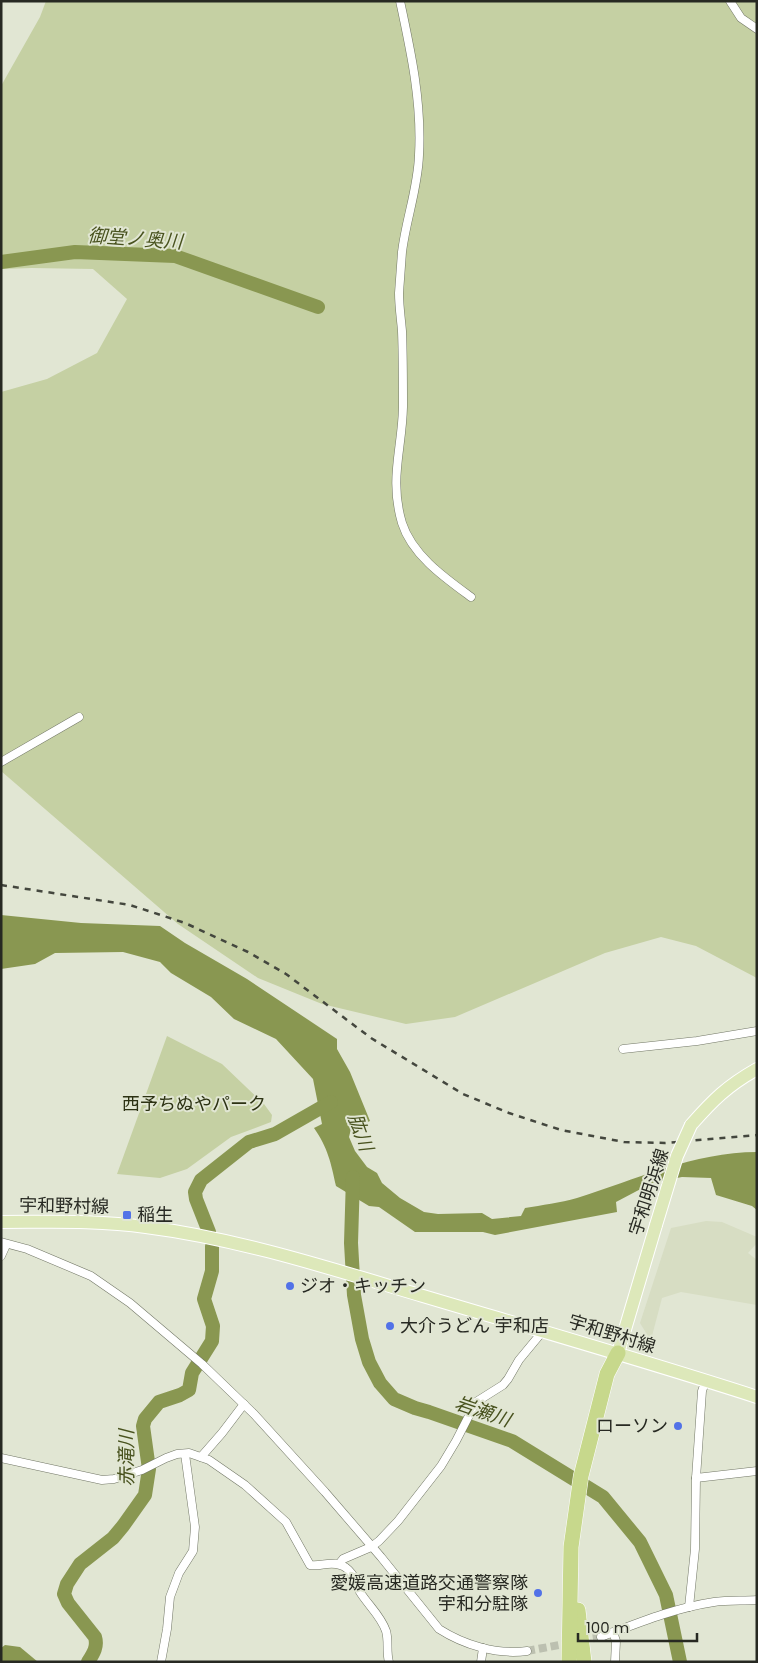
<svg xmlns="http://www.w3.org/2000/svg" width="758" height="1663" font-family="Poppins,'Noto Sans JP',sans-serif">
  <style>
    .built { fill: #d7ddc3 }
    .green { fill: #c5d0a3 }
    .water { fill: #899751 }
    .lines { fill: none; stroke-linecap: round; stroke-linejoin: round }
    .river { stroke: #899751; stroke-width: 14 }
    .minor-tunnel { stroke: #bcc0b0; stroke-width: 8; stroke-dasharray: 8 4; stroke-linecap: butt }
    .minor-casing { stroke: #727766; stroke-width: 9 }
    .primary-casing { stroke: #fff; stroke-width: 14 }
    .motorway-casing { stroke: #fff; stroke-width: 16 }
    .minor { stroke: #fff; stroke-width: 8 }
    .primary { stroke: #dde8ba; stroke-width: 12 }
    .motorway { stroke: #c7d88c; stroke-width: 15 }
    .rail { stroke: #44473e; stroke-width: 2.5; stroke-dasharray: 6 6; stroke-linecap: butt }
    .primary-bridge-casing { stroke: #fff; stroke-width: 14; stroke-linecap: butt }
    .primary-bridge { stroke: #dde8ba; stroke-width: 12 }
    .poi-dot { fill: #5272e7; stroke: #e1e6d3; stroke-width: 2 }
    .labels { text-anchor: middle; stroke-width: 4; stroke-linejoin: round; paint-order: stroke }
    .park-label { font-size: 18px; fill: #2c3213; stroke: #e1e6d3 }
    .street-label { font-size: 18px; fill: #272922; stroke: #e1e6d3 }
    .poi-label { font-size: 18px; fill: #272922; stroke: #e1e6d3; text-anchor: start }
    .water-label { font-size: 19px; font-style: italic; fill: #48521e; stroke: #e1e6d3 }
  </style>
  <rect width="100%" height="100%" fill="#e1e6d3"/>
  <polygon class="built" points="706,1221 722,1222 757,1237 757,1243 748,1253 757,1260 757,1305 681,1292 662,1298 652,1336 648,1336 640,1323 671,1228"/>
  <g class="green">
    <polygon points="46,1 757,1 757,979 755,977 696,946 661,937 605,953 455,1017 406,1024 322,1004 258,978 178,924 1,771 1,392 47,379 97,353 127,299 93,269 32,268 1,269 1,86 40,17"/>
    <polygon points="167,1036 222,1064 264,1104 272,1115 271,1122 231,1137 187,1169 160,1178 117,1174"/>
  </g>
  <g class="water">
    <path d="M1 915 81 923 160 926 185 943 247 979 337 1039V1049L350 1072 370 1121 351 1129 349 1137 355 1151 367 1167 377 1173 382 1183 400 1198 424 1212 438 1214 482 1213 492 1219 521 1216 525 1208C542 1205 560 1203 577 1198 635 1180 694 1152 757 1152V1210L752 1206 716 1195 711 1178 682 1177 652 1183 616 1202 617 1212 495 1235 483 1232H415L379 1207 369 1206 336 1186C331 1163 328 1148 314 1128L322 1124 313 1079 276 1039 234 1019 211 997 171 973 160 962 123 952 55 953 35 964 1 969Z"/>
    <polygon points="5,1645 20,1647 38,1662 1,1662 1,1648"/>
  </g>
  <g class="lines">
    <g class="river">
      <polyline points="1,262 75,252 175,256 318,307"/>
      <polyline points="353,1177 351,1243 354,1295 362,1339 369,1362 380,1383 394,1399 415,1408 429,1412 512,1441 603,1497 640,1542 666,1595 680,1662"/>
      <polyline points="209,1232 196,1199 195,1192 201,1180 249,1142 275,1134 331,1102"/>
      <path d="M88 1662C93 1654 98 1647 95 1637L68 1603 64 1594 67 1584 80 1564 113 1538 123 1526 145 1495 149 1469 143 1426 145 1419 159 1402 180 1395 189 1390 192 1373 212 1341 213 1326 204 1299 212 1271V1246"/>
    </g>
    <g class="minor-tunnel">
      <polyline points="581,1640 601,1637"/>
      <polyline points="527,1651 570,1643"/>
    </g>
    <g class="minor-casing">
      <g id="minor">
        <path d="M400 1C411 52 422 103 419 155 418 188 406 219 402 252 401 266 400 280 399 293 399 306 401 319 402 331 403 357 403 382 403 407 402 450 389 479 402 523 412 555 445 578 471 597"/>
        <polyline points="730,1 741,18 757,29"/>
        <polyline points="1,762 79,717"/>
        <polyline points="623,1049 697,1041 757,1031"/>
        <path d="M1 1242 27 1249 91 1276 130 1303 202 1364 254 1414 325 1492 381 1557 439 1629C464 1645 497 1655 527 1651"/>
        <polyline points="1,1256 6,1245"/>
        <polyline points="201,1457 222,1433 244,1404"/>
        <path d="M1 1458 102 1480 114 1479 142 1470 166 1458 177 1454 189 1453 209 1460 245 1485 286 1522 310 1565C320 1567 329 1561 340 1565 345 1566 349 1570 352 1574 356 1579 357 1586 360 1592 368 1605 381 1616 386 1631 389 1641 386 1651 389 1662"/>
        <polyline points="696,1478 757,1471"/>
        <polyline points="339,1564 343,1559 371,1547 379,1541 398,1521 441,1466 456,1441 476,1402 503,1385 508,1379 519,1360 543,1331"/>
        <polyline points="689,1607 695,1549 696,1478 702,1391 706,1380"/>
        <polyline points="613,1632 616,1641 615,1662"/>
        <path d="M601 1637C638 1623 674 1608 714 1602 728 1600 743 1601 757 1600"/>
        <polyline points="161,1662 167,1629 170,1597 179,1573 193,1551 195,1527 185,1454"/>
        <polyline points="481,1662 483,1648"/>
      </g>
    </g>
    <g class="primary-casing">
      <g id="primary">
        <path d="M691 1125C713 1100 727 1086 757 1069"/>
        <path d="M1 1222C49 1222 98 1220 146 1227 240 1239 332 1269 423 1296 534 1329 646 1361 757 1397"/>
        <polyline points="618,1353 656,1225"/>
      </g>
    </g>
    <g class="motorway-casing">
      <g id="motorway">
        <polyline points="578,1610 584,1662"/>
        <polyline points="569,1662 571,1547 581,1476 607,1374 618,1353"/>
      </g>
    </g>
    <use href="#minor" class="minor"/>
    <use href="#primary" class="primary"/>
    <use href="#motorway" class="motorway"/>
    <polyline class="rail" points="1,885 130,905 185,923 248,952 286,974 371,1038 463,1094 509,1113 561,1130 624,1142 665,1143 757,1135"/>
    <g class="primary-bridge-casing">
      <polyline id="primary-bridge" points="656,1225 677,1156 691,1125"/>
    </g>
    <use href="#primary-bridge" class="primary-bridge"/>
  </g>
  <g class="poi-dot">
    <rect x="122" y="1210" width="10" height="10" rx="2.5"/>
    <circle cx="290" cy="1286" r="5"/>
    <circle cx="390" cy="1326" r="5"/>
    <circle cx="678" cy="1426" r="5"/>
    <circle cx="538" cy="1593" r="5"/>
  </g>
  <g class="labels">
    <g class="park-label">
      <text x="194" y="1110">西予ちぬやパーク</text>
    </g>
    <g class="street-label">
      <text transform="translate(649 1192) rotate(-72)" y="6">宇和明浜線</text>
      <text transform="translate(64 1206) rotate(1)" y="6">宇和野村線</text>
      <text transform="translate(612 1334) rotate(17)" y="6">宇和野村線</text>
    </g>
    <g class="poi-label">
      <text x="137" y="1221">稲生</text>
      <text x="300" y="1292">ジオ・キッチン</text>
      <text x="400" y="1332">大介うどん 宇和店</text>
      <text x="668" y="1432" text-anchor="end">ローソン</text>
      <text x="528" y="1589" text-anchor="end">愛媛高速道路交通警察隊<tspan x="528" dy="21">宇和分駐隊</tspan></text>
    </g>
    <g class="water-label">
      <text transform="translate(135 238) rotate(4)" y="7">御堂ノ奥川</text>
      <text transform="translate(361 1132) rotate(70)" y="7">肱川</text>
      <text transform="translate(483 1411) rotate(19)" y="7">岩瀬川</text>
      <text transform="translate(126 1458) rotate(-90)" y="7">赤滝川</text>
    </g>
  </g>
  <rect width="758" height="1663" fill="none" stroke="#272922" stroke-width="5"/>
  <path d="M578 1633v8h119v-8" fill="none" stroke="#272922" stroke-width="2.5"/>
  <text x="586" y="1633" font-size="15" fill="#272922" stroke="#e1e6d3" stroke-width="4" paint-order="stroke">100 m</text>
</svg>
